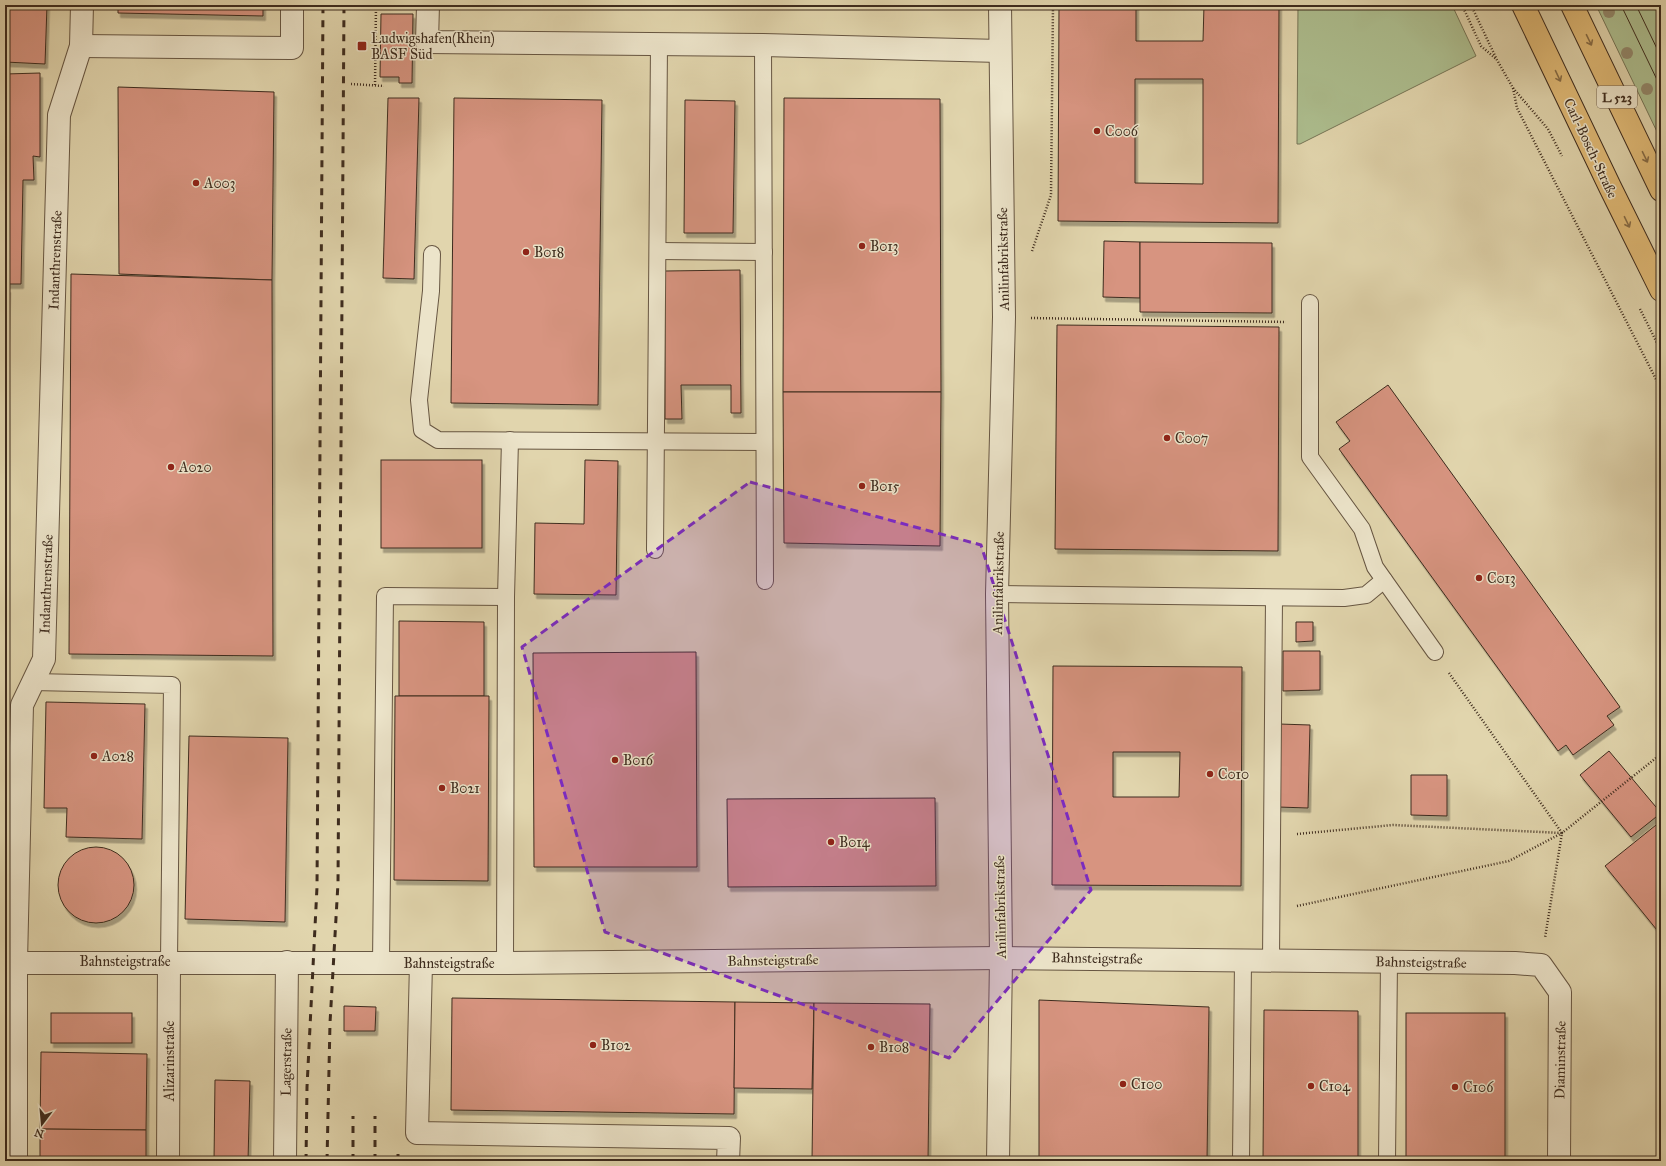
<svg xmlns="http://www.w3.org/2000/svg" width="1666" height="1166" font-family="'IM FELL Great Primer',serif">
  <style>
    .green { fill: #adbe8f; stroke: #767556 }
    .building { fill: #d79480; stroke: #3e2c1e; fill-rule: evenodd; filter: url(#shadow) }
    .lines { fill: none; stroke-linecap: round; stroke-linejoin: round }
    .lane-casing { stroke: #675642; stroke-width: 18 }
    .street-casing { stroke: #675642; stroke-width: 24 }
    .primary-casing { stroke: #3e2c1e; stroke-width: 24 }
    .path { stroke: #3e2c1e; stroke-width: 2.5; stroke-dasharray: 1 2; stroke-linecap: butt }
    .lane { stroke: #ece4ca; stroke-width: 16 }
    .street { stroke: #ece4ca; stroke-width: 22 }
    .primary { stroke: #e0ba76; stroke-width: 22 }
    .tram { stroke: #3e2c1e; stroke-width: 1 }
    .rail { stroke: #3e2c1e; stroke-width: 3; stroke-dasharray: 7 7; stroke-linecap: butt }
    .tree { fill: #93886b }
    .oneway { stroke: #876c46 }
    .marked { fill: #7b2cbf; fill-opacity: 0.2; stroke: #7b2cbf; stroke-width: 3; stroke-dasharray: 8 5; stroke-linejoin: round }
    .poi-dot { fill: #8f2418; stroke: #ece4ca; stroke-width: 1.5 }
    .labels { text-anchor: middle; stroke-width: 3; stroke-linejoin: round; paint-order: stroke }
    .shield { fill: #ece4ca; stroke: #726352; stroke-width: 1 }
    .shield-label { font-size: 13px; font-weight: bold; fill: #3e2c1e }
    .poi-label { font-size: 14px; fill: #3e2c1e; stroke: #ece4ca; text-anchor: start }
    .street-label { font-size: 14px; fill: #3e2c1e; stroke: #ece4ca }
  </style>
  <defs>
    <filter id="shadow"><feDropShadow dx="2.5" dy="4.5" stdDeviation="0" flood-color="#0004"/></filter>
  </defs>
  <rect width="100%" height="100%" fill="#e1d5ad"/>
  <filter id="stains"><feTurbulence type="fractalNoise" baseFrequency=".005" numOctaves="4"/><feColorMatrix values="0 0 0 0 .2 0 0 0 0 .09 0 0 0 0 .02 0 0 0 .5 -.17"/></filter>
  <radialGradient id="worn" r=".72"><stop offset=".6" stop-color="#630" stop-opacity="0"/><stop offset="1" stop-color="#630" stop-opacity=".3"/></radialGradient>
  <g class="green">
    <polygon points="1298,5 1452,5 1476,56 1300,144 1297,144"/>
    <polygon points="1596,5 1661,5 1661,140"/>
  </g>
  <g class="building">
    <polygon points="5,5 47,5 45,64 5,62"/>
    <polygon points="118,5 263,5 263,16 118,13"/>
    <path d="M1059 5H1136V41H1203L1204 5H1279L1278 223 1058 221ZM1135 79H1203V184L1135 183Z"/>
    <polygon points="381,14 413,14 412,83 399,83 399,77 380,77"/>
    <polygon points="40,73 40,157 33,156 34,180 23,180 21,284 5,284 5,74"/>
    <polygon points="118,87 274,92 272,280 119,274"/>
    <polygon points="388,98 419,98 414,279 383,278"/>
    <polygon points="454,98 602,100 598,405 451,403"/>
    <polygon points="784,98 940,99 941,392 783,392"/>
    <polygon points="685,100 735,101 733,233 684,233"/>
    <polygon points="1104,241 1140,242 1140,298 1103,297"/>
    <polygon points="1140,242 1272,243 1272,313 1140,312"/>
    <polygon points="740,270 741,413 731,413 731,385 681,385 682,419 665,419 665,271"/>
    <polygon points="71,274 272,280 273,656 69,654"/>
    <polygon points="5,288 8,288 5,401"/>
    <polygon points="1057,325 1279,327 1278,551 1055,549"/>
    <polygon points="1388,385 1620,707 1607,716 1614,725 1573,755 1566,745 1558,751 1339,449 1350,441 1336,422"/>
    <polygon points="783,392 941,392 940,546 784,543"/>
    <rect x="381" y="460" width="101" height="88"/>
    <polygon points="585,460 618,461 616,595 534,594 535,523 584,524"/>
    <polygon points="399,621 484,622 484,696 399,696"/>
    <polygon points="1296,622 1313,622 1313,641 1296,642"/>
    <polygon points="1283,651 1320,651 1320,690 1283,691"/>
    <polygon points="696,652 697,867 534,867 533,653"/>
    <path d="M1053 666 1242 667 1241 886 1052 885ZM1113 752H1180L1179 797H1113Z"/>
    <polygon points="395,696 489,696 488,881 394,880"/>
    <polygon points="46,702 145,704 142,839 66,837 67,808 44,808"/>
    <polygon points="1279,724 1310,725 1308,808 1278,807"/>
    <polygon points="189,736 288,738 285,922 185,919"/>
    <polygon points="1609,751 1661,813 1631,837 1580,775"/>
    <polygon points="1411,775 1447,775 1447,816 1411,815"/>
    <polygon points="935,798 936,886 728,887 727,799"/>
    <polygon points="1661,821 1661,935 1605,866"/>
    <circle cx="96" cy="885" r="38"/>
    <polygon points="452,998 735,1002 734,1114 451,1110"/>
    <polygon points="1039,1000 1209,1007 1207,1161 1039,1161"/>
    <polygon points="735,1002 814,1003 812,1089 734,1088"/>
    <polygon points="814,1003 930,1004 928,1161 812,1161"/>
    <polygon points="344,1006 376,1007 375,1031 344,1031"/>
    <polygon points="1264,1010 1358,1011 1358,1161 1263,1161"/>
    <rect x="51" y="1013" width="81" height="30"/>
    <rect x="1406" y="1013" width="99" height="148"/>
    <polygon points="41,1052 147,1054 146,1130 40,1129"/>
    <polygon points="215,1080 250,1081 248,1161 214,1161"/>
    <polygon points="40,1129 146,1130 146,1161 40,1161"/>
  </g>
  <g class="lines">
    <g class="lane-casing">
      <g id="lane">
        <polyline points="763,45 765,581"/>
        <polyline points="658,251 764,252"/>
        <polyline points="432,254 431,291 419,400 422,430 438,440 764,442"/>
        <polyline points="1310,303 1310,457 1362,529 1375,567 1435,652"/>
        <polyline points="655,550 659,44"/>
        <polyline points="997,594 1344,598 1366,595 1384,580"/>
        <polyline points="33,682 172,685 169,961"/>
        <polyline points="1271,960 1274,598"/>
        <polyline points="381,963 385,596 506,597"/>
        <polyline points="505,963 506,597 510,440"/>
        <polyline points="1241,1161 1243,960"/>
        <polyline points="1387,1161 1389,961"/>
      </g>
    </g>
    <g class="street-casing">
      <g id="street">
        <polyline points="428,5 427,42 763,45 1000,51"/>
        <polyline points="81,46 292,48 292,5"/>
        <polyline points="5,963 505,963 1001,958 1515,963 1541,965 1560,992 1559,1161"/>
        <polyline points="421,963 417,1133 729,1138 728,1161"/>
        <polyline points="16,1161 16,962 22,705 44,659 59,115 81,46 82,5"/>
        <polyline points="168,1161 169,961"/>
        <polyline points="285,1161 287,962"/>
        <polyline points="998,1161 1001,958 997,594 1004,317 1000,5"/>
      </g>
    </g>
    <g class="primary-casing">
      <g id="primary">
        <polyline points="1523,5 1610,187 1661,290"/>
        <polyline points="1572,5 1661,190"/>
      </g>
    </g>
    <g class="path">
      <polyline points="1462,5 1481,46 1496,59"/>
      <polyline points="1471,5 1497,60 1513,88 1548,129 1562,156"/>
      <polyline points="351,84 384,86"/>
      <polyline points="375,85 376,5"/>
      <polyline points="1513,88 1517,108 1661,389"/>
      <polyline points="1032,251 1051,195 1053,5"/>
      <polyline points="1640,309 1661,351"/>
      <polyline points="1031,318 1286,322"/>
      <polyline points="1449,673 1562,833 1545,938"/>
      <polyline points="1297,834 1393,825 1562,833"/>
      <polyline points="1297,906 1509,861 1562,833 1661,754"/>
    </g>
    <use href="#lane" class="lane"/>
    <use href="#street" class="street"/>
    <use href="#primary" class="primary"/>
    <g class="tram">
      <polyline points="1621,5 1661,88"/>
      <polyline points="1636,5 1661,57"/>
    </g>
    <g class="rail">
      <polyline points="306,1161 307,1087 317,887 323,5"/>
      <polyline points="327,1161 330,1023 338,883 344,5"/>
      <polyline points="353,1161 353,1116"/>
      <polyline points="375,1161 375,1116"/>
      <polyline points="398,1161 398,1150"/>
    </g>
  </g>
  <g class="tree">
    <circle cx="1609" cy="12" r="6"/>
    <circle cx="1627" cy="53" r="6"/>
    <circle cx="1647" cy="89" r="6"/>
  </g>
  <defs><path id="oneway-shaft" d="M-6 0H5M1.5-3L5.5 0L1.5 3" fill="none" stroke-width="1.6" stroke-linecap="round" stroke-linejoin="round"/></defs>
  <g class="oneway">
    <use href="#oneway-shaft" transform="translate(1589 40) rotate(64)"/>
    <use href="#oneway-shaft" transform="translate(1558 76) rotate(65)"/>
    <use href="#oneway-shaft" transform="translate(1645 157) rotate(64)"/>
    <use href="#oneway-shaft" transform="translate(1627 222) rotate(64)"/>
  </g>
  <path class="marked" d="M750 482 981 545 1091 890 949 1058 605 932 522 647Z"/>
  <g class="poi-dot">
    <rect x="357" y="41" width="10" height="10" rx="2"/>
    <circle cx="1097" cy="131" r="4"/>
    <circle cx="196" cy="183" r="4"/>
    <circle cx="862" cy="246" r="4"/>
    <circle cx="526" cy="252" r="4"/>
    <circle cx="1167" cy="438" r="4"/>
    <circle cx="171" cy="467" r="4"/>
    <circle cx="862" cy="486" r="4"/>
    <circle cx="1479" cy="578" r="4"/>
    <circle cx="94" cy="756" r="4"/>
    <circle cx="615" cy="760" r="4"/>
    <circle cx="1210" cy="774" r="4"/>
    <circle cx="442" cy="788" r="4"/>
    <circle cx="831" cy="842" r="4"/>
    <circle cx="593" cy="1045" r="4"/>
    <circle cx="871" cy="1047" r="4"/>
    <circle cx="1123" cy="1084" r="4"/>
    <circle cx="1311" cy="1086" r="4"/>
    <circle cx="1455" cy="1087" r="4"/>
  </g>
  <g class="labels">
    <rect class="shield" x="1597" y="86" width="40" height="22" rx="3"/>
    <g class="shield-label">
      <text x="1617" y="102">L 523</text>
    </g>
    <g class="poi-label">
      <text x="371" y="43">Ludwigshafen(Rhein)<tspan x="371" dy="16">BASF Süd</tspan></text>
      <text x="1105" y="136">C006</text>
      <text x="204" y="188">A003</text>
      <text x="870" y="251">B013</text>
      <text x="534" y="257">B018</text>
      <text x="1175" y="443">C007</text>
      <text x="179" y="472">A020</text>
      <text x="870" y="491">B015</text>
      <text x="1487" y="583">C013</text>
      <text x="102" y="761">A028</text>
      <text x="623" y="765">B016</text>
      <text x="1218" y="779">C010</text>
      <text x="450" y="793">B021</text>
      <text x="839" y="847">B014</text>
      <text x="601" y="1050">B102</text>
      <text x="879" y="1052">B108</text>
      <text x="1131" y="1089">C100</text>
      <text x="1319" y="1091">C104</text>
      <text x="1463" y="1092">C106</text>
    </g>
    <g class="street-label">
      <text transform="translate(1591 148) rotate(65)" y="5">Carl-Bosch-Straße</text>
      <text transform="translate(1003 259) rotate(-91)" y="5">Anilinfabrikstraße</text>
      <text transform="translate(55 260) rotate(-88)" y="5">Indanthrenstraße</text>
      <text transform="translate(998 583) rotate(-89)" y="5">Anilinfabrikstraße</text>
      <text transform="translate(46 584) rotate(-88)" y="5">Indanthrenstraße</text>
      <text transform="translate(1000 907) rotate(-91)" y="5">Anilinfabrikstraße</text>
      <text transform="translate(1097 958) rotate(1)" y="5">Bahnsteigstraße</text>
      <text transform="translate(773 960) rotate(-1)" y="5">Bahnsteigstraße</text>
      <text x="125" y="966">Bahnsteigstraße</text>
      <text transform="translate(1421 962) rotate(1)" y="5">Bahnsteigstraße</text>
      <text x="449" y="968">Bahnsteigstraße</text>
      <text transform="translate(1560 1060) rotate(-89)" y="5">Diaminstraße</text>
      <text transform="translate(169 1061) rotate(-90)" y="5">Alizarinstraße</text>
      <text transform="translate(286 1062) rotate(-89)" y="5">Lagerstraße</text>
    </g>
  </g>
  <rect width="1666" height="1166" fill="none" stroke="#e1d5ad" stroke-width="20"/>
  <rect x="6" y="6" width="1654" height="1154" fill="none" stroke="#3e2c1e" stroke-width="2"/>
  <rect x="10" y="10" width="1646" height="1146" fill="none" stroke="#3e2c1e"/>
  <g transform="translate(42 1124) rotate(196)" stroke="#ece4ca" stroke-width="3" paint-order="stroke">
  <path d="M0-3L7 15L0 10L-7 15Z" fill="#3e2c1e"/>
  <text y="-6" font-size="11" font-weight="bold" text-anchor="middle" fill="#3e2c1e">N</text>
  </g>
  <rect width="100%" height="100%" filter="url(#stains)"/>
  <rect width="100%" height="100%" fill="url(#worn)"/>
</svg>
